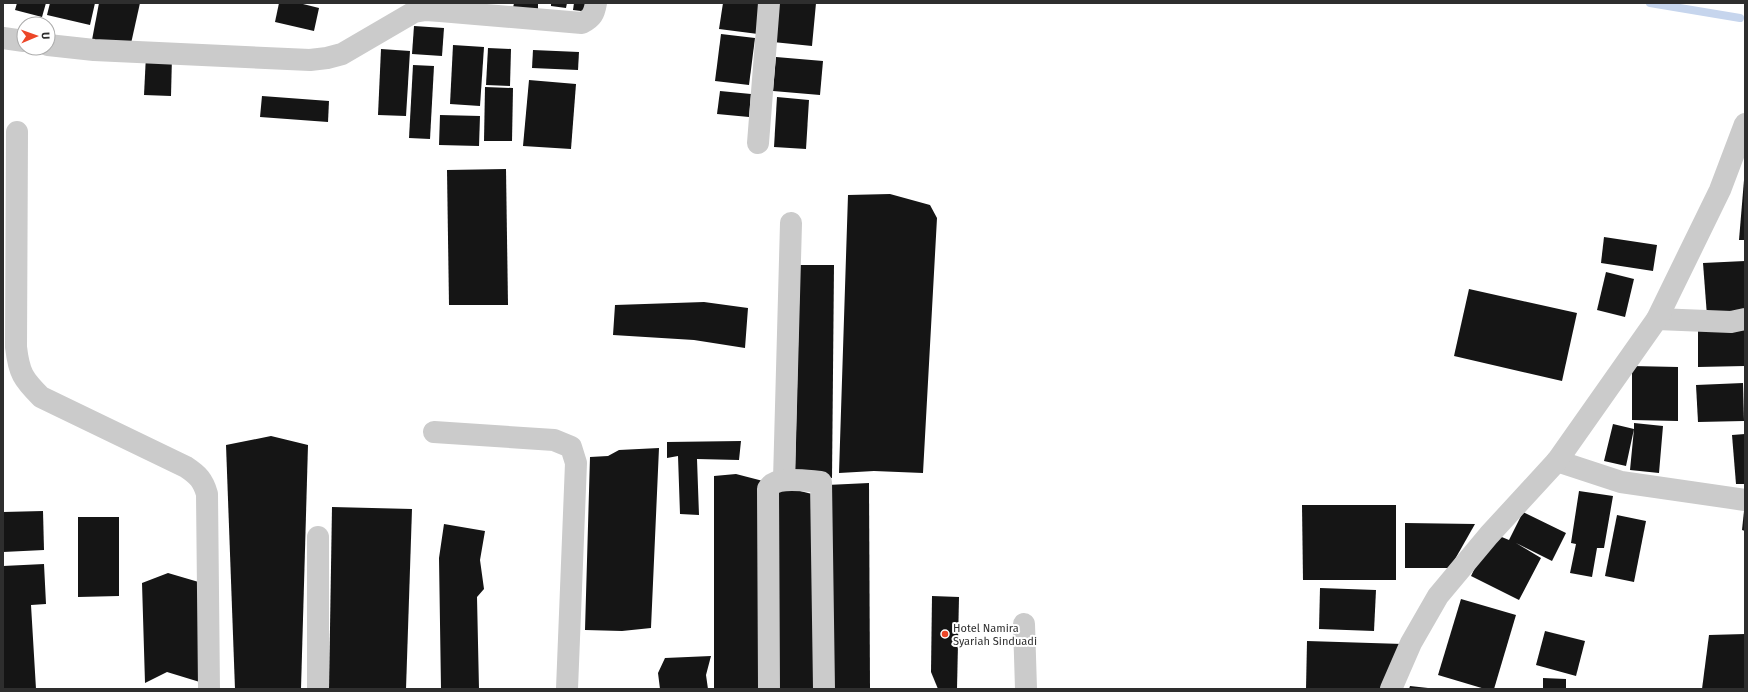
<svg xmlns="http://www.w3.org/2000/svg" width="1748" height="692" font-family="'Fira Sans',sans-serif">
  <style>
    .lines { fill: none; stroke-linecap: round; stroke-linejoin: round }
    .stream { stroke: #c6d5ed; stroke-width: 8 }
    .building { fill: #151515 }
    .minor { stroke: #cbcbcb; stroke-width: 22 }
    .poi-dot { fill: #ec4628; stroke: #fff; stroke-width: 1.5 }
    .labels { text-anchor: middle; stroke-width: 4; stroke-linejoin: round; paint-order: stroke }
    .poi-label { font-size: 11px; fill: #2e2e2e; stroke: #fff; text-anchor: start }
  </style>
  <rect width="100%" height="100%" fill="#fff"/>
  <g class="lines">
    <polyline class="stream" points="1650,3 1740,18"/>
  </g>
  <g class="building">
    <polygon points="17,3 46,3 42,17 15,10"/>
    <polygon points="50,3 95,3 90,25 47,15"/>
    <polygon points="99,3 140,3 130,48 92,40"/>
    <polygon points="279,3 299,3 319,8 314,31 275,22"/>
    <polygon points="514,3 538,3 538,10 513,8"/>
    <polygon points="551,3 567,3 566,8 551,6"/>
    <polygon points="574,3 591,3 589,12 573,10"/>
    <polygon points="723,3 762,3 758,34 719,29"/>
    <polygon points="776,3 816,3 812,46 773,42"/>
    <polygon points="414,26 444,28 442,56 412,54"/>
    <polygon points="721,34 755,38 749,85 715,81"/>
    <polygon points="453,45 484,47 480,106 450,104"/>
    <polygon points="488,48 511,49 510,86 486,85"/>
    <polygon points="381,49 410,51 406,116 378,115"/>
    <polygon points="533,50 579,52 578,70 532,68"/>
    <polygon points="146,55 172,56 171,96 144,95"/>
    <polygon points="776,57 823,61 820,95 773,91"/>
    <polygon points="413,65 434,66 430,139 409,138"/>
    <polygon points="529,80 576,84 571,149 523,146"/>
    <polygon points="485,87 513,88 512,141 484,141"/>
    <polygon points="720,91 751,94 749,117 717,114"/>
    <polygon points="262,96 329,101 328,122 260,117"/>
    <polygon points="777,97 809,100 806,149 774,147"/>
    <polygon points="440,115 480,116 479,146 439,145"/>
    <polygon points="506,169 508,305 449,305 447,170"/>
    <polygon points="1744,180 1745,181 1745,240 1739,240"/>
    <polygon points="890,194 930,205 937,218 923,473 874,471 839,473 848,195"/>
    <polygon points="1604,237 1657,245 1653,271 1601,263"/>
    <polygon points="1745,261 1745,314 1707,316 1703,263"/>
    <polygon points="800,265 834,265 832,478 795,475"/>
    <polygon points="1606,272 1634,279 1625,317 1597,310"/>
    <polygon points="1469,289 1577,313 1562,381 1454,356"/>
    <polygon points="704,302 748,308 745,348 694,340 613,335 615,305"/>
    <polygon points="1745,330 1745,366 1698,367 1698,331"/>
    <polygon points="1632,366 1678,367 1678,421 1632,420"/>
    <polygon points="1743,383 1744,421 1698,422 1696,385"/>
    <polygon points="1634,423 1663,426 1659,473 1630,470 1634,429 1626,466 1604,461 1613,424 1634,429"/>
    <polygon points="1745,434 1745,484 1736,484 1732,435"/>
    <polygon points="271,436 308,445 301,689 235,689 226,445"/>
    <polygon points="741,441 739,460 697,459 699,515 680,514 678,456 667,458 667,442"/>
    <polygon points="659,448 651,628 622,631 585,630 590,457 608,456 619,450"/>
    <polygon points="736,474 763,481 766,689 714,689 714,476"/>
    <polygon points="869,483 870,689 828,689 827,485"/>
    <polygon points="792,489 816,495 818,689 772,689 771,492"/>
    <polygon points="1579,491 1613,496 1604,548 1597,548 1592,577 1570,573 1576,544 1571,543"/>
    <polygon points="1302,505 1396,505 1396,580 1303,580"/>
    <polygon points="332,507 412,509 406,689 329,689"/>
    <polygon points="43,511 44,550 3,552 3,512"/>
    <polygon points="1744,511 1745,511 1745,531 1742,530"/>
    <polygon points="1523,512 1566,533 1552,561 1516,543 1541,558 1519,600 1471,576 1492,533 1509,540"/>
    <polygon points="1617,515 1646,521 1634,582 1605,576"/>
    <polygon points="78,517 119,517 119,596 78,597"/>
    <polygon points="1405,523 1475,524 1450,568 1405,568"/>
    <polygon points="444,524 485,531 480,560 484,589 477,597 479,689 441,689 439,558"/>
    <polygon points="44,564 46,604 31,605 36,689 3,689 3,566"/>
    <polygon points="168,573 202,583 203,683 167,672 145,683 142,583"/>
    <polygon points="1320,588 1376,590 1374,631 1319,629"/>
    <polygon points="932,596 959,597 957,689 938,689 931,672"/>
    <polygon points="1461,599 1516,615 1494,689 1485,689 1438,675"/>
    <polygon points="1545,631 1585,641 1576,676 1536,665"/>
    <polygon points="1745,634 1745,689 1702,689 1709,635"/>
    <polygon points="1307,641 1403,644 1382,689 1306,689"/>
    <polygon points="711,656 706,675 708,689 660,689 658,673 665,658"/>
    <polygon points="1543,678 1566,679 1566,689 1543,689"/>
    <polygon points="1410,686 1428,688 1428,689 1409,689"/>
  </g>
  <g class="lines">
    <g class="minor">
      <polyline points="3,38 24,41"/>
      <path d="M48 45 94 50 310 60 327 58 342 54 414 12 426 10 440 11 582 23C592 18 594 14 596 3"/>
      <path d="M17 132 16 347C19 373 23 379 41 397L186 467C198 475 203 480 207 494L209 689"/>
      <polyline points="758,143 769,3"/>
      <polyline points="1657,319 1731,322 1745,319"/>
      <polyline points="434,432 554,440 571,447 576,463 567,689"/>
      <polyline points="1557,461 1621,482 1745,500"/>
      <polyline points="784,480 791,223"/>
      <polyline points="1024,624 1026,689"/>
      <polyline points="318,689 318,537"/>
      <path d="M769 689 768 489C775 475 807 481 821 482L824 689"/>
      <polyline points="1391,689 1411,643 1438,596 1489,535 1557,461 1657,319 1720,190 1745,124"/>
    </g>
  </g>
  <circle class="poi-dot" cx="945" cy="634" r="4"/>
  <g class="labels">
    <g class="poi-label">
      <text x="953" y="632">Hotel Namira<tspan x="953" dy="13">Syariah Sinduadi</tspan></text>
    </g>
  </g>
  <rect width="1748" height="692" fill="none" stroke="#2e2e2e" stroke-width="8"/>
  <g transform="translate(36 36) rotate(88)"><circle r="19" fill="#ffffff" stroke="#ababab"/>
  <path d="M0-3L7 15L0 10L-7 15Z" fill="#ec4628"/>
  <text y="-6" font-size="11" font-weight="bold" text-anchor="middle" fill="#2e2e2e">U</text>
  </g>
</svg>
